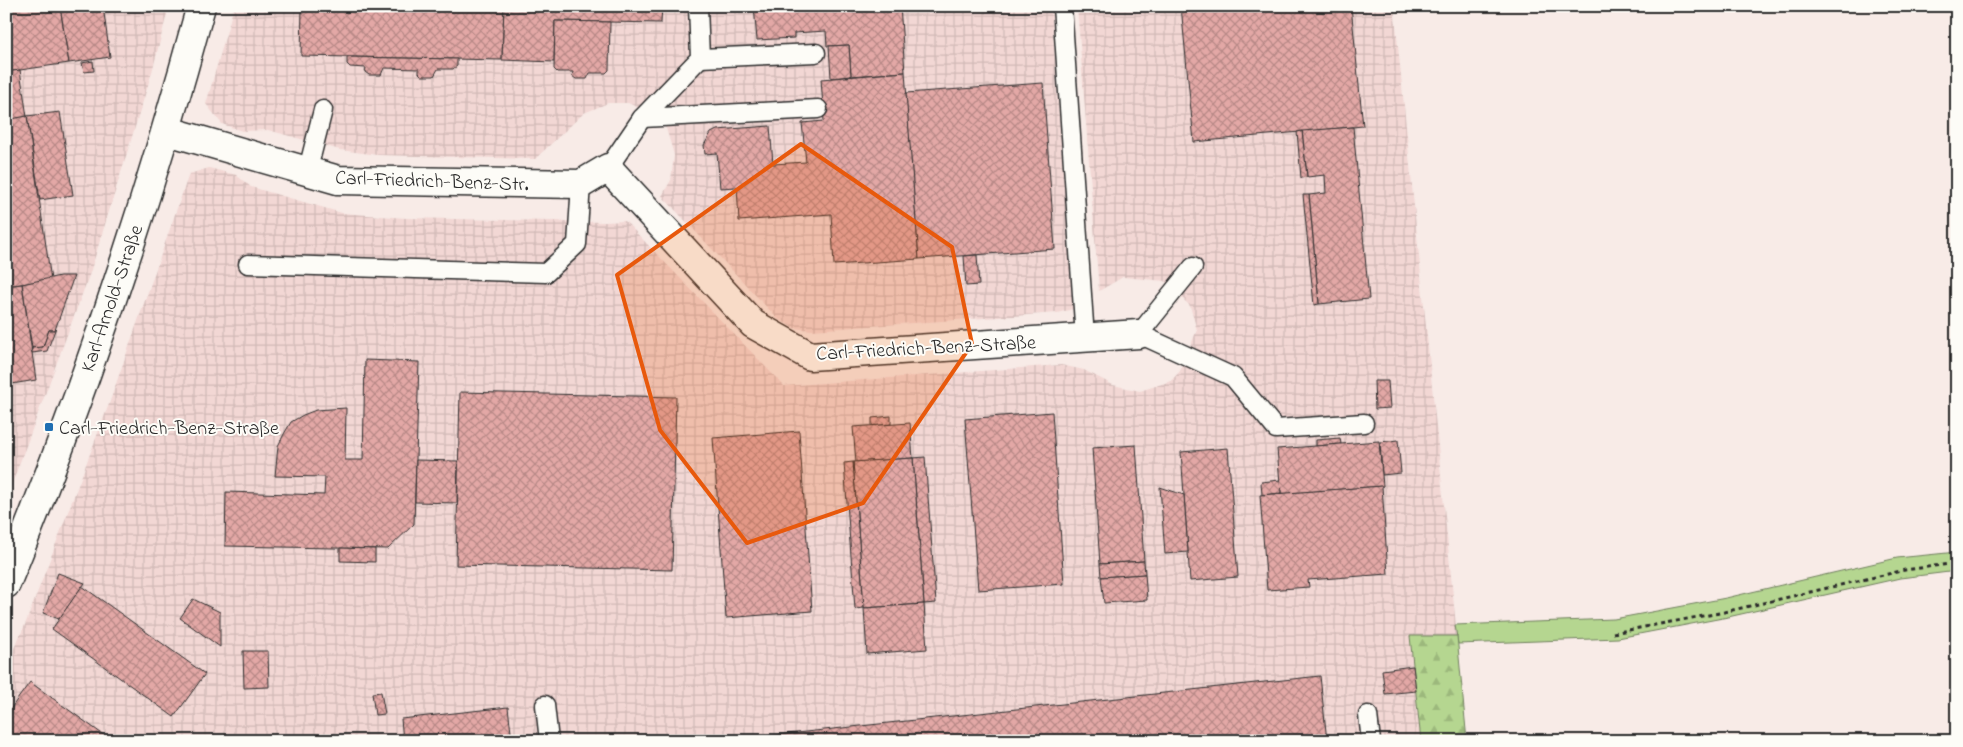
<svg xmlns="http://www.w3.org/2000/svg" width="1963" height="747" font-family="'Indie Flower',sans-serif">
  <style>
    .industrial { fill: url(#industrial-grid) }
    .green { fill: #b5d690; stroke: #70805e }
    .forest { fill: url(#forest-firs); stroke: #70805e }
    .building { fill: url(#building-cross-hatch); stroke: #2b2b2b }
    .lines { fill: none; stroke-linecap: round; stroke-linejoin: round }
    .lane-casing { stroke: #2b2b2b; stroke-width: 21 }
    .street-casing { stroke: #2b2b2b; stroke-width: 31 }
    .secondary-casing { stroke: #2b2b2b; stroke-width: 31 }
    .path { stroke: #2b2b2b; stroke-width: 3; stroke-dasharray: 4 4; stroke-linecap: butt }
    .lane { stroke: #fdfcf7; stroke-width: 18 }
    .street { stroke: #fdfcf7; stroke-width: 28 }
    .secondary { stroke: #fdfcf7; stroke-width: 28 }
    .marked { fill: #e8590c; fill-opacity: 0.2; stroke: #e8590c; stroke-width: 4; stroke-linejoin: round }
    .poi-dot { fill: #1f6fb2; stroke: #fdfcf7; stroke-width: 2 }
    .labels { text-anchor: middle; stroke-width: 4; stroke-linejoin: round; paint-order: stroke }
    .street-label { font-size: 20px; fill: #2b2b2b; stroke: #fdfcf7 }
    .poi-label { font-size: 20px; fill: #2b2b2b; stroke: #fdfcf7; text-anchor: start }
  </style>
  <defs>
    <pattern id="industrial-grid" width="8" height="8" patternUnits="userSpaceOnUse" patternTransform="scale(1.25)"><rect width="8" height="8" fill="#f2d7d4"/><path d="M0 4h8M4 0v8" fill="none" stroke="#d0b9b6"/></pattern>
    <pattern id="forest-firs" width="22" height="20" patternUnits="userSpaceOnUse" patternTransform="scale(1.25)"><rect width="22" height="20" fill="#b5d690"/><path d="M5 1l3.5 6h-7zM16 11l3.5 6h-7z" fill="#9cb87c"/></pattern>
    <pattern id="building-cross-hatch" width="8" height="8" patternUnits="userSpaceOnUse" patternTransform="scale(1.25)"><rect width="8" height="8" fill="#e3a8a6"/><path d="M0 0l8 8M0 8l8-8" fill="none" stroke="#b88987"/></pattern>
  </defs>
  <rect width="100%" height="100%" fill="#f8ebe7"/>
  <filter id="ink" filterUnits="userSpaceOnUse"><feTurbulence type="fractalNoise" baseFrequency=".02" numOctaves="2"/><feDisplacementMap in="SourceGraphic" scale="10" xChannelSelector="R" yChannelSelector="G"/><feConvolveMatrix kernelMatrix="1 2 1 2 8 2 1 2 1" color-interpolation-filters="sRGB"/></filter>
  <g filter="url(#ink)">
    <g class="industrial">
      <polygon points="6,6 169,6 152,72 90,273 6,500"/>
      <polygon points="234,6 1051,6 1073,309 1057,313 812,330 794,328 778,319 662,196 671,180 674,155 666,128 646,111 628,103 608,103 584,113 535,159 378,155 340,150 268,130 242,131 222,124 206,104"/>
      <polygon points="1077,6 1394,6 1457,636 1410,636 1421,741 6,741 6,665 25,625 109,404 189,174 209,168 236,175 251,187 342,213 406,218 605,222 625,221 784,386 1061,365 1084,370 1113,385 1140,391 1171,381 1180,371 1197,330 1190,306 1165,281 1123,277 1099,291"/>
    </g>
    <polygon class="green" points="1957,552 1957,571 1900,578 1728,617 1618,638 1458,644 1455,625 1614,619 1726,598 1897,558"/>
    <polygon class="forest" points="1410,636 1457,636 1467,741 1421,741"/>
    <g class="building">
      <polygon points="6,6 60,6 69,63 6,72"/>
      <polygon points="60,6 103,6 110,57 69,63"/>
      <polygon points="302,6 504,6 502,60 301,56"/>
      <polygon points="504,6 662,6 661,23 555,21 554,62 502,60"/>
      <polygon points="754,6 900,6 905,72 851,76 849,45 827,46 826,31 794,33 794,38 757,40"/>
      <polygon points="1181,6 1351,6 1363,126 1194,142"/>
      <polygon points="555,21 610,22 609,70 606,73 590,73 587,79 576,79 572,76 573,72 557,72 554,69"/>
      <polygon points="849,45 851,76 831,78 829,46"/>
      <polygon points="347,57 457,59 457,66 453,69 438,69 434,76 422,76 419,73 419,69 384,68 381,75 369,75 365,72 366,68 350,67 347,64"/>
      <polygon points="93,61 94,71 84,72 82,63"/>
      <polygon points="20,70 27,117 6,120 6,72"/>
      <polygon points="905,72 919,259 834,265 831,214 739,221 737,187 720,188 717,153 705,154 704,145 711,133 717,130 770,126 773,164 806,162 802,123 824,121 821,79"/>
      <polygon points="1043,83 1055,249 919,259 906,93"/>
      <polygon points="60,112 73,195 40,200 27,116"/>
      <polygon points="27,116 51,280 6,286 6,120"/>
      <polygon points="1353,127 1369,299 1319,304 1309,195 1326,193 1325,175 1307,177 1302,131"/>
      <polygon points="1302,131 1307,177 1301,178 1297,132"/>
      <polygon points="1303,195 1309,195 1319,304 1314,305"/>
      <polygon points="977,255 979,285 966,286 964,256"/>
      <polygon points="60,276 74,276 55,330 49,330 43,347 32,348 22,284"/>
      <polygon points="22,284 36,380 6,385 6,286"/>
      <polygon points="49,330 55,330 47,351 32,353 32,348 43,347"/>
      <polygon points="365,360 419,362 414,524 388,549 225,546 226,492 324,495 325,477 275,476 278,446 284,434 291,422 303,415 316,410 346,408 345,460 363,460"/>
      <polygon points="1374,381 1388,381 1390,408 1375,409"/>
      <polygon points="460,392 676,397 672,570 456,565"/>
      <polygon points="1052,412 1064,584 978,590 965,419"/>
      <polygon points="891,416 891,424 872,426 872,418"/>
      <polygon points="910,423 913,458 856,462 853,427"/>
      <polygon points="799,431 812,611 726,618 713,438"/>
      <polygon points="1340,438 1341,444 1316,446 1316,440"/>
      <polygon points="1398,440 1401,473 1382,475 1380,442"/>
      <polygon points="1379,441 1383,486 1281,494 1277,449"/>
      <polygon points="1136,445 1144,561 1100,564 1092,448"/>
      <polygon points="1228,448 1238,577 1190,581 1181,452"/>
      <polygon points="925,457 936,603 924,604 913,458"/>
      <polygon points="913,458 924,604 864,608 853,462"/>
      <polygon points="416,460 458,461 457,503 415,502"/>
      <polygon points="853,462 864,608 855,609 844,463"/>
      <polygon points="1280,480 1281,493 1262,495 1261,482"/>
      <polygon points="1382,486 1388,574 1308,580 1309,587 1267,590 1260,495"/>
      <polygon points="1160,487 1184,495 1188,552 1165,554"/>
      <polygon points="340,548 375,549 375,562 340,561"/>
      <polygon points="1144,561 1145,574 1101,577 1100,564"/>
      <polygon points="58,573 85,583 59,619 43,613"/>
      <polygon points="1145,574 1147,600 1104,603 1101,577"/>
      <polygon points="82,586 205,674 174,717 52,629"/>
      <polygon points="193,599 220,612 220,647 180,618"/>
      <polygon points="924,604 927,649 867,654 864,608"/>
      <polygon points="243,651 268,651 269,687 244,688"/>
      <polygon points="1413,666 1416,691 1385,694 1382,670"/>
      <polygon points="1320,676 1327,741 723,741"/>
      <polygon points="30,682 112,741 6,741 6,715"/>
      <polygon points="381,692 385,714 375,715 372,693"/>
      <polygon points="508,707 512,741 403,741 401,719"/>
    </g>
    <g class="lines">
      <g class="lane-casing">
        <g id="lane">
          <polyline points="1062,6 1085,338"/>
          <polyline points="700,58 816,53"/>
          <polyline points="642,118 818,109"/>
          <polyline points="608,168 642,118 700,58 698,6"/>
          <polyline points="307,173 323,110"/>
          <polyline points="248,264 546,273 577,244 581,184"/>
          <polyline points="1193,267 1139,334 1233,377 1276,429 1364,423"/>
          <polyline points="545,705 549,741"/>
          <polyline points="1368,715 1371,741"/>
        </g>
      </g>
      <g class="street-casing">
        <polyline id="street" points="168,131 338,180 581,184 608,168 753,324 810,356 1139,334"/>
      </g>
      <g class="secondary-casing">
        <path id="secondary" d="M6 584C83 396 148 202 201 6"/>
      </g>
      <polyline class="path" points="1613,633 1724,612 1905,570 1957,563"/>
      <use href="#lane" class="lane"/>
      <use href="#street" class="street"/>
      <use href="#secondary" class="secondary"/>
    </g>
  </g>
  <path class="marked" d="M801 144 952 247 972 344 863 503 747 543 660 430 617 275Z"/>
  <rect class="poi-dot" x="44" y="422" width="10" height="10" rx="2.5"/>
  <g class="labels">
    <g class="street-label">
      <text transform="translate(432 180) rotate(2)" y="7">Carl-Friedrich-Benz-Str.</text>
      <text transform="translate(111 298) rotate(-71)" y="7">Karl-Arnold-Straße</text>
      <text transform="translate(926 347) rotate(-3)" y="7">Carl-Friedrich-Benz-Straße</text>
    </g>
    <g class="poi-label">
      <text x="59" y="434">Carl-Friedrich-Benz-Straße</text>
    </g>
  </g>
  <rect width="1963" height="747" fill="none" stroke="#fdfcf7" stroke-width="25"/>
  <rect x="12" y="12" width="1938" height="722" fill="none" stroke="#2b2b2b" stroke-width="2" filter="url(#ink)"/>
</svg>
